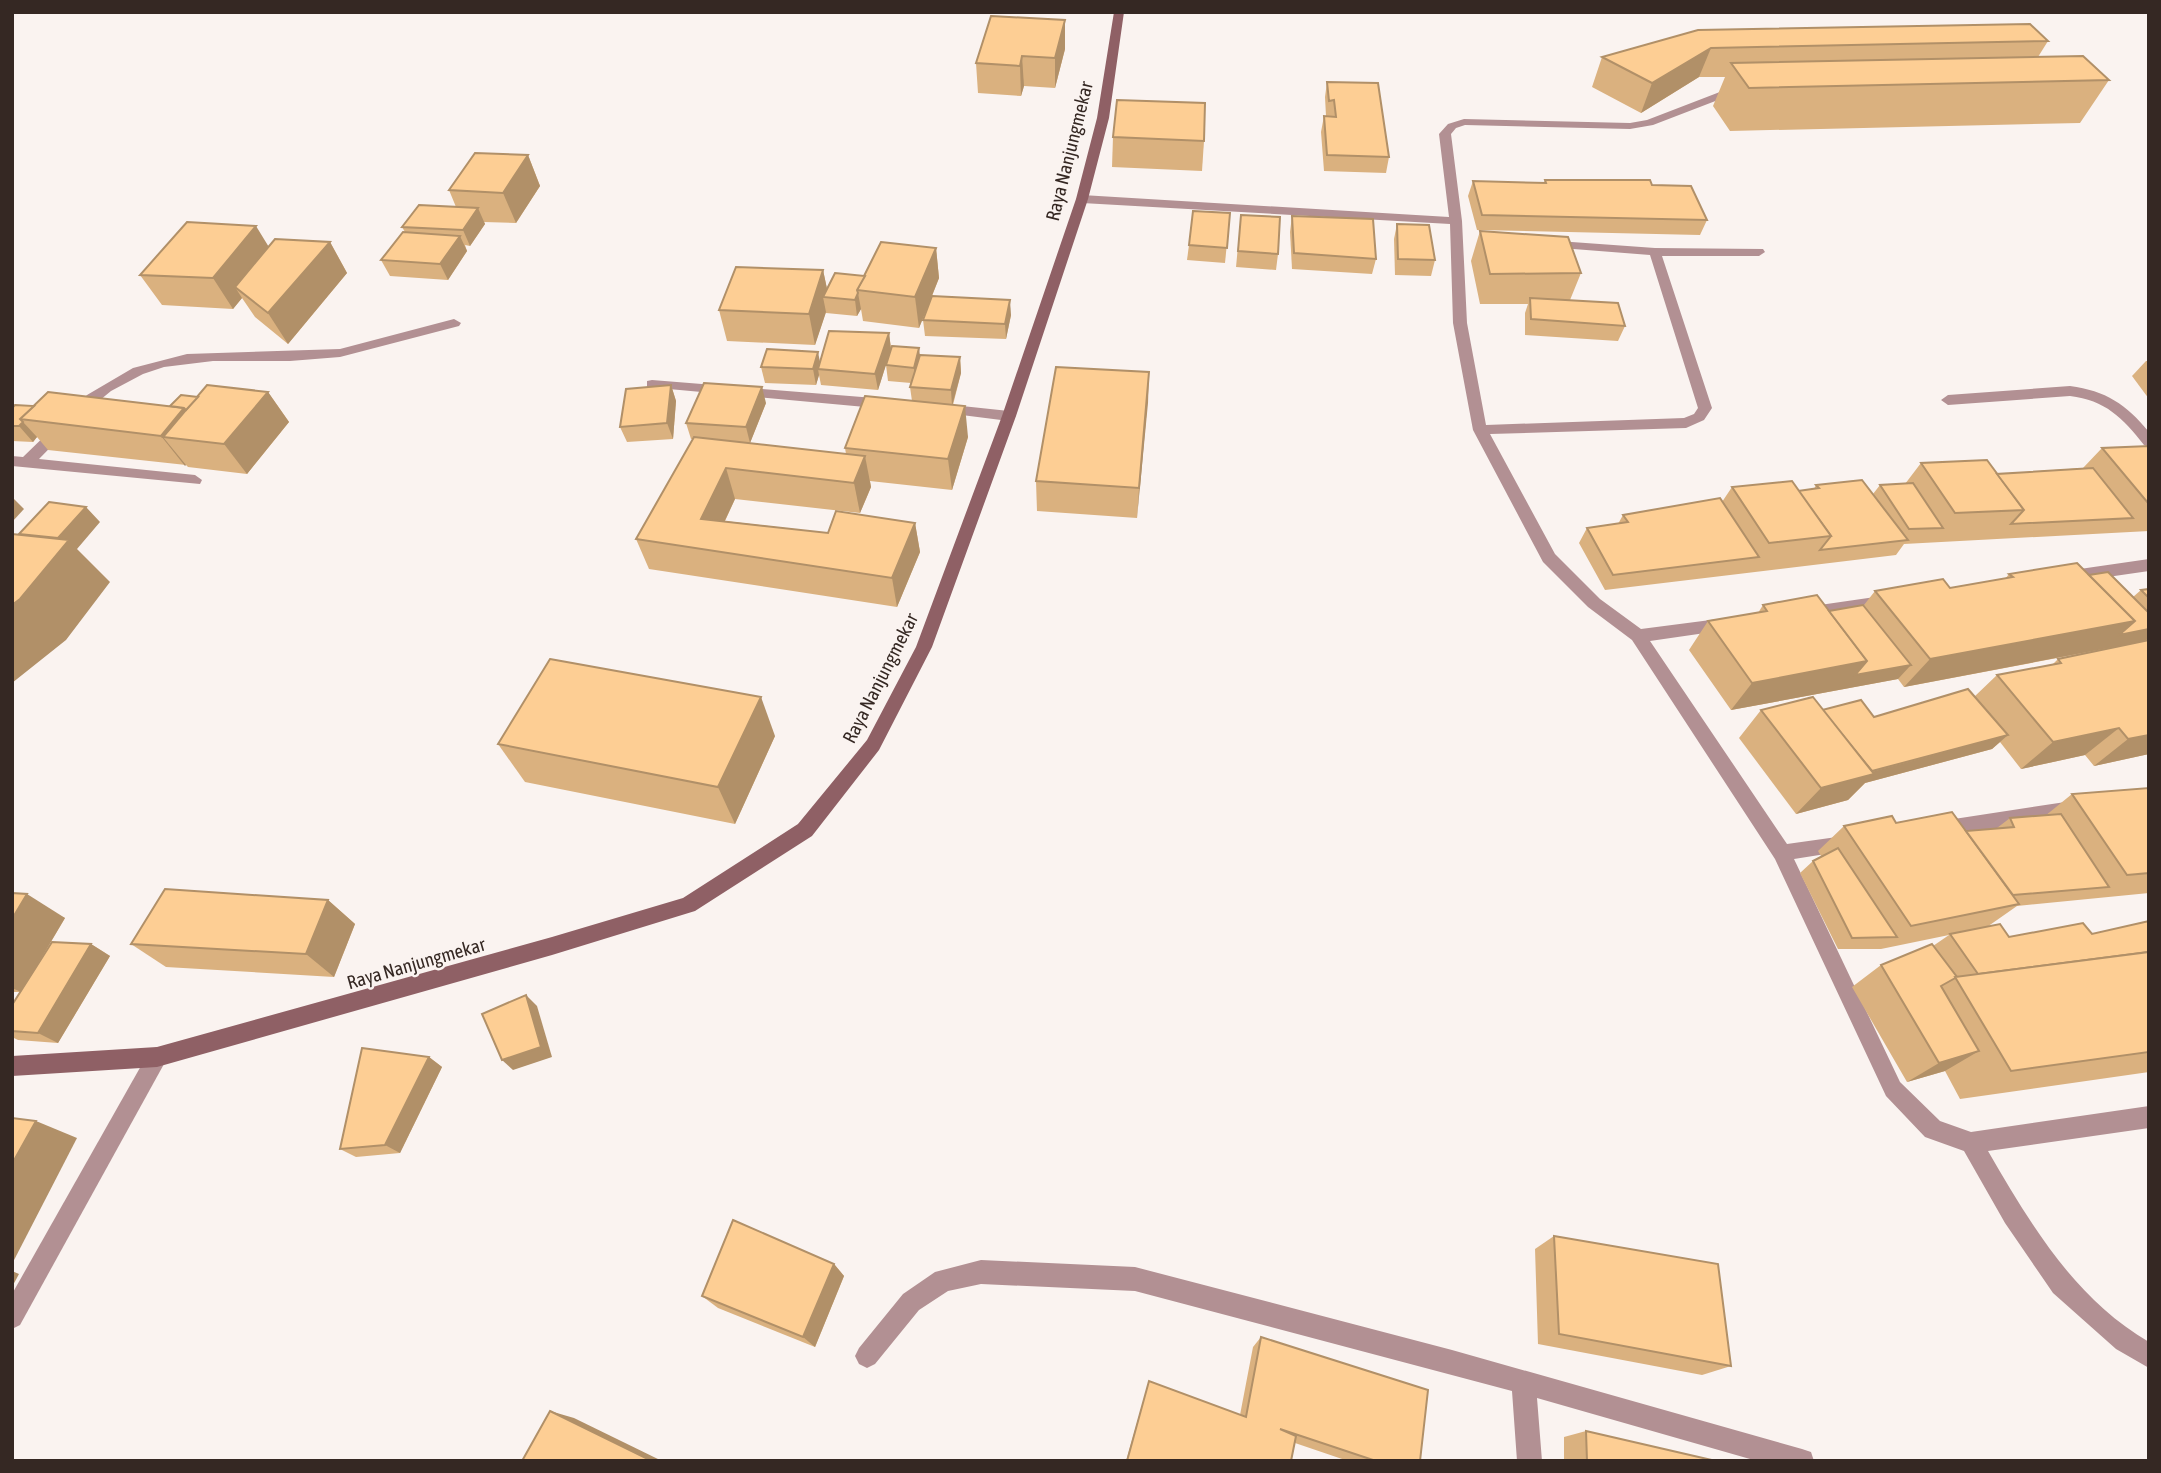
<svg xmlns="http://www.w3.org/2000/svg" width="2161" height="1473" font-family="'Asap Condensed',sans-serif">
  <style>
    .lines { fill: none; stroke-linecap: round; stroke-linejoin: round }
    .street { fill: #b29093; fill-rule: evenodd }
    .secondary { fill: #8f6065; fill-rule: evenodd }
    .wall { fill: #dab17f }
    .shaded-wall { fill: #b19068 }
    .building { fill: #fdce94; stroke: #b19068; stroke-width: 2 }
    .labels { text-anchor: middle; stroke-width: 5; stroke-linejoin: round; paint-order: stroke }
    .street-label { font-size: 19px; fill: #352823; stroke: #faf3f0 }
  </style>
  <rect width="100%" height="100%" fill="#faf3f0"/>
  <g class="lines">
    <g class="street">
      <path d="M1739 88 1743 89V93L1731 95 1653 125 1630 129 1465 125 1456 128 1451 134 1462 221 1467 323 1486 425 1684 418 1694 414 1698 408 1650 255 1548 247 1544 246V240L1655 248 1763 249 1765 252 1759 256H1662L1712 408 1704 420 1686 428 1490 434 1555 554 1600 599 1641 629 1726 618 1732 620 1734 624 1726 630 1650 641 1787 844 1844 836 1851 838 1853 844 1851 850 1794 859 1900 1082 1940 1121 1971 1132 2149 1106V1128L1988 1151C2031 1225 2074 1298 2149 1342V1368L2116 1349 2053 1293 2005 1223 1964 1151 1925 1137 1886 1096 1775 859 1632 640 1588 607 1543 562 1473 430 1453 323 1450 224 1082 203 1076 199 1082 195 1449 217 1439 134 1448 124 1464 119 1630 123 1647 120 1725 90Z"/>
      <polygon points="454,319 461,323 459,326 340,357 290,361 213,361 164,367 143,374 111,391 83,414 39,459 195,475 202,480 200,484 12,466 12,456 23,457 87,395 133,368 187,354 340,349"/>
      <polygon points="652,380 887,399 894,404 887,409 647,387 647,381"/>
      <path d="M2070 386C2106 391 2126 404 2149 432V447L2144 445C2123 418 2105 400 2070 396L1948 405 1941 400 1948 395Z"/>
      <polygon points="943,404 1009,411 1016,416 1009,421 938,412 936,409"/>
      <polygon points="2149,559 2149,571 2066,583 2058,577 2066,571"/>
      <polygon points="1882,596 1890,602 1882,608 1806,619 1798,613 1806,607"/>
      <polygon points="2072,801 2078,803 2081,809 2078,815 2072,817 1941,837 1934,835 1932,829 1934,823 1941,821"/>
      <polygon points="157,1047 164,1050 167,1057 164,1064 20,1325 12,1329 12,1294 150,1050"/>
      <polygon points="981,1260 1135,1267 1452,1350 1802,1449 1811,1452 1814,1461 1757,1461 1537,1398 1542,1461 1517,1461 1512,1391 1135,1291 981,1284 948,1291 919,1310 875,1364 867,1368 859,1364 855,1356 859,1348 903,1294 935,1272"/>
    </g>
    <polygon class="secondary" points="1114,12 1124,12 1109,118 1088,199 1016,416 932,647 879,750 812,836 695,911 552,955 157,1067 12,1076 12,1056 157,1047 552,937 683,898 798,824 867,740 916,647 1002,416 1076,199 1097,118"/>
  </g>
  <g class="wall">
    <polygon points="1698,30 2048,41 2038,57 2109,80 2080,123 1730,131 1713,106 1725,77 1699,77 1641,113 1592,87 1602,57"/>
    <polygon points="1065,49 1055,88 1024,86 1021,96 978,93 976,63"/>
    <polygon points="1327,82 1389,157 1386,173 1324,171 1321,132 1324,116 1332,116 1326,116 1325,97"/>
    <polygon points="1113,137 1204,141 1202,171 1112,167"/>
    <polygon points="528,155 540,186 516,223 484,222 485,224 470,246 465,245 467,251 448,280 390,276 381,260 405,232 402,227 456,207 449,190"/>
    <polygon points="1545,180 1652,185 1707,220 1700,235 1477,230 1468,196 1473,181 1544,183"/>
    <polygon points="1230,213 1225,263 1187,260 1189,245"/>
    <polygon points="1241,215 1278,254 1276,270 1236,267"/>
    <polygon points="1292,216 1376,259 1372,274 1292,269 1290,232"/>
    <polygon points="1397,224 1435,260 1431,276 1395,275 1394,239"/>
    <polygon points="1480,231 1581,273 1570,300 1625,326 1618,341 1525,335 1525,313 1528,304 1480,304 1471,261"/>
    <polygon points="330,242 347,273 288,344 255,317 242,298 233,309 162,305 140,275 269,246"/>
    <polygon points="936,248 939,278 932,296 1011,315 1006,339 925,336 923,320 931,299 919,328 863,321 861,309 857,316 826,313 826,312 815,345 727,341 719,310 823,270 827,289"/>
    <polygon points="889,333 891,349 878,390 821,385 819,375 816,385 765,383 761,367 820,361"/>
    <polygon points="920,355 960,357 961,373 953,405 968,437 952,490 870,481 871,487 860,513 735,499 725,521 828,533 915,523 920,552 897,607 649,569 636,539 693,439 691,439 686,423 766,403 750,443 738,442 846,454 845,448 912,401 910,387 911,383 888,381 886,365"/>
    <polygon points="2146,361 2149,361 2149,399 2132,376"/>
    <polygon points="1149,372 1137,518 1037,511 1036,481"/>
    <polygon points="671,385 676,401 673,439 627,442 620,427"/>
    <polygon points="268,392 289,422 247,474 188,467 186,465 48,450 37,437 33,442 12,441 12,408 34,406 170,406 198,397"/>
    <polygon points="2149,446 2149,531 1904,544 1896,555 1605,590 1579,543 1587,528 1618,524 1623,515 1722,502 1732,487 1798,491 1814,489 1816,485 1873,494 1880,485 1905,484 1921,463 1997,474 2083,468 2102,448"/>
    <polygon points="2009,574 2089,575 2133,597 2141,590 2149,589 2149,638 2146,640 2149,640 2149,754 2094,766 2085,755 2021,769 2000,742 1992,749 1865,783 1848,800 1796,814 1739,738 1761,710 1822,710 1874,717 1974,697 1997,675 2052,665 2058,659 2110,648 1904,687 1898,679 1731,710 1689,650 1708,621 1758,613 1763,605 1829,611 1864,605 1875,591 1950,588 2005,579"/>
    <polygon points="775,736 735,824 525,782 498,744"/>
    <polygon points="2149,788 2149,893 2017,906 1987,927 2009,937 2092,934 2149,921 2149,1072 1960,1099 1945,1071 1907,1082 1852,987 1881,965 1933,946 1949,935 1881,949 1838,949 1800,873 1813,861 1821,856 1818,851 1844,826 1896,823 1966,831 1997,828 2010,818 2045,816 2072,794"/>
    <polygon points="12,893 65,918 32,974 91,944 110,956 58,1043 18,1040 12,1037 12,1005 20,992 12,992"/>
    <polygon points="328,900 355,924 334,977 166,967 131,944"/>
    <polygon points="429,1057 442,1067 400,1153 356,1157 340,1149"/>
    <polygon points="1554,1236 1731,1366 1702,1375 1538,1344 1535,1249"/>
    <polygon points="834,1264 844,1276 815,1347 718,1308 702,1296"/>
    <polygon points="1261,1337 1420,1461 1348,1461 1295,1443 1291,1461 1126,1461 1149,1381 1240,1415 1253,1347"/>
    <polygon points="1586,1431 1716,1461 1564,1461 1564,1437"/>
  </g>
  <g class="shaded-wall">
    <polygon points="1065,20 1065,49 1055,88 1055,58"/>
    <polygon points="1711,48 1699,77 1641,113 1652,83"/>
    <polygon points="1022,56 1024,86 1021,96 1020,66"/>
    <polygon points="528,155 540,186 516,223 503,193"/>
    <polygon points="478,208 485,224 470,246 463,230"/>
    <polygon points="256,226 275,257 235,287 242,298 233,309 213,278"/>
    <polygon points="460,236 467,251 448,280 440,264"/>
    <polygon points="330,242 347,273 288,344 268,313"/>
    <polygon points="936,248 939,278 919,328 915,297"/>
    <polygon points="823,270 829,298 823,297 826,312 815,345 809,314"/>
    <polygon points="858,293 861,309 857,316 855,300"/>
    <polygon points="1010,300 1011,315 1006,339 1005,324"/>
    <polygon points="889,333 891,349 878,390 875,374"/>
    <polygon points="919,348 921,364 916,383 914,368"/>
    <polygon points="818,352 821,367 818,369 819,375 816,385 813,369"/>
    <polygon points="960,357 961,373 952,406 951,390"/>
    <polygon points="1149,372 1148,403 1137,518 1139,488"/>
    <polygon points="671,385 676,401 673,439 667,423"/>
    <polygon points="762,387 766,403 750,443 746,427"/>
    <polygon points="268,392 289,422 247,474 224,444"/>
    <polygon points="965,406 968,437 952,490 948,459"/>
    <polygon points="184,408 205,442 163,437 186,465 185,466 161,436"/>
    <polygon points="23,422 37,437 33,442 19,426"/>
    <polygon points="865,456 871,487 860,513 854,483"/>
    <polygon points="726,468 735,499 712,548 701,519"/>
    <polygon points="12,497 24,509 12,522"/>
    <polygon points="86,507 100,522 77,549 110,582 66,640 12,683 12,605 58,538"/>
    <polygon points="915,523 920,552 897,607 892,578"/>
    <polygon points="2135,621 2149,629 2149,638 2145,641 1904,687 1930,659"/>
    <polygon points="1867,661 1911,665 1898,679 1731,710 1752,683"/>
    <polygon points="761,697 775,736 735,824 718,787"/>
    <polygon points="2119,728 2085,755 2021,769 2053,742"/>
    <polygon points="2008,735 1992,749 1865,783 1848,800 1796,814 1821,788 1853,777"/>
    <polygon points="2149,735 2149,754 2094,766 2128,739"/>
    <polygon points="27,894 65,918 21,992 12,988 12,919"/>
    <polygon points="328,900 355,924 334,977 306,954"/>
    <polygon points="91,944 110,956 58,1043 38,1033"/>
    <polygon points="526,995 537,1006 552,1057 513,1070 502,1060"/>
    <polygon points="1979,1051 1945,1071 1907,1082 1939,1063"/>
    <polygon points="429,1057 442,1067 400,1153 385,1145"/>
    <polygon points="36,1121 77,1138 12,1264 12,1164"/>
    <polygon points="834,1264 844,1276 815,1347 803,1337"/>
    <polygon points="12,1271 19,1274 12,1287"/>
    <polygon points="550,1411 574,1418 662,1461 652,1461"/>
  </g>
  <g class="building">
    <polygon points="991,16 1065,20 1055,58 1022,56 1020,66 976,63"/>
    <polygon points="2030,24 2048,41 1711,48 1652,83 1602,57 1698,30"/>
    <polygon points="2083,56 2109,80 1749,88 1731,63"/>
    <polygon points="1327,82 1378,83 1389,157 1327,155 1324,116 1336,117 1334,100 1329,101"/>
    <polygon points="1117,100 1205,103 1204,141 1113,137"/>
    <polygon points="475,153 528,155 503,193 449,190"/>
    <polygon points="1545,180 1650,180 1652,185 1691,186 1707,220 1482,215 1473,181 1546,183"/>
    <polygon points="419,205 478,208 463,230 402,227"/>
    <polygon points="1193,211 1230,213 1227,248 1189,245"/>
    <polygon points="1241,215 1280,217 1278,254 1238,251"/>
    <polygon points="1292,216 1373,219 1376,259 1294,253"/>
    <polygon points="187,222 256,226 213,278 140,275"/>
    <polygon points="1397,224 1429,225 1435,260 1398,259"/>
    <polygon points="1480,231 1568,237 1581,273 1490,274"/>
    <polygon points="403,232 460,236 440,264 381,260"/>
    <polygon points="275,239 330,242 268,313 235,287"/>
    <polygon points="881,242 936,248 915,297 857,290"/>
    <polygon points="736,267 823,270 809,314 719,310"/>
    <polygon points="835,273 865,276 857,290 858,293 855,300 823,297"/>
    <polygon points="932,296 1010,300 1005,324 923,320"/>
    <polygon points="1530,298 1618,303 1625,326 1531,319"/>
    <polygon points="829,331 889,333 875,374 818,369"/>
    <polygon points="892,346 919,348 914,368 886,365"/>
    <polygon points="767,349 818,352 813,369 761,367"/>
    <polygon points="920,355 960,357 951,390 910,387"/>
    <polygon points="1056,367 1149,372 1139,488 1036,481"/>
    <polygon points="704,383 762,387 746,427 686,423"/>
    <polygon points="207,385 268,392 224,444 163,437"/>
    <polygon points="671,385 667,423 620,427 626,389"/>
    <polygon points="48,392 184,408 161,436 20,419"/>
    <polygon points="181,395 198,397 186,410 184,408 170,406"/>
    <polygon points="865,396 965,406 948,459 845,448"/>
    <polygon points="15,405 34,406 20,419 23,422 19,426 12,426 12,408"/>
    <polygon points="694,437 865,456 854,483 726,468 701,519 828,533 836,511 915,523 892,578 636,539"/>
    <polygon points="2149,446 2149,503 2148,503 2102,448"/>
    <polygon points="1987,460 2024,510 1955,513 1921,463"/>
    <polygon points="2093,468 2133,518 2011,524 2024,510 1997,474"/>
    <polygon points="1862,480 1908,540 1820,550 1831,536 1798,491 1819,488 1816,485"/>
    <polygon points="1792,481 1831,536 1769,543 1732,487"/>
    <polygon points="1913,483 1943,528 1909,529 1880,485"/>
    <polygon points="1720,498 1759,557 1613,575 1587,528 1628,522 1623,515"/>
    <polygon points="49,502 86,507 58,538 19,534"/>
    <polygon points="12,534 69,540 20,599 12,605"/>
    <polygon points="2077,563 2135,621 1930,659 1875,591 1943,579 1950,588 2013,577 2009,574"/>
    <polygon points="2108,572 2149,613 2149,629 2119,635 2135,621 2089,575"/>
    <polygon points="2149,589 2149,598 2141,590"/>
    <polygon points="1817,595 1867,661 1752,683 1708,621 1767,611 1763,605"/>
    <polygon points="1863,605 1911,665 1855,675 1867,661 1829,611"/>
    <polygon points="2149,640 2149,735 2128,739 2119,728 2053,742 1997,675 2061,663 2058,659"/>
    <polygon points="550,659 761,697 718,787 498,744"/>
    <polygon points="1968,689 2008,735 1872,771 1822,710 1861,700 1874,717"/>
    <polygon points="1813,697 1874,774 1821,788 1761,710"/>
    <polygon points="2149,788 2149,873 2127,875 2072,794"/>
    <polygon points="1952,812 2019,904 1911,926 1844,826 1892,816 1896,823"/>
    <polygon points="2061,814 2109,887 2013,895 1966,831 2014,827 2010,818"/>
    <polygon points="1838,848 1897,937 1852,938 1813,861"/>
    <polygon points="165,889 328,900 306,954 131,944"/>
    <polygon points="12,893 27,894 12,919"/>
    <polygon points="2149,921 2149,952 1978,974 1950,934 2000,924 2009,937 2083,923 2092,934"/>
    <polygon points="52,942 91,944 38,1033 12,1031 12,1005"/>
    <polygon points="1932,944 1957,977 1941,986 1979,1051 1939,1063 1881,965"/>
    <polygon points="2149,952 2149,1052 2011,1071 1955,977"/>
    <polygon points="526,995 541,1047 502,1060 482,1014"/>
    <polygon points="362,1048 429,1057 385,1145 340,1149"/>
    <polygon points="12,1118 36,1121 12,1164"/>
    <polygon points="733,1220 834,1264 803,1337 702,1296"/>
    <polygon points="1554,1236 1718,1264 1731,1366 1559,1334"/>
    <polygon points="1261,1337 1428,1390 1420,1461 1376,1461 1280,1429 1296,1436 1291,1461 1127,1461 1149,1381 1246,1417"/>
    <polygon points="550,1411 652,1461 522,1461"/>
    <polygon points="1586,1431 1716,1461 1587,1461"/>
  </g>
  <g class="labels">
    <g class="street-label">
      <text transform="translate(1069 151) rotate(-76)" y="7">Raya Nanjungmekar</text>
      <text transform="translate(880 678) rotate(-63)" y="7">Raya Nanjungmekar</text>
      <text transform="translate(416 963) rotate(-16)" y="7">Raya Nanjungmekar</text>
    </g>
  </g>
  <rect width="2161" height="1473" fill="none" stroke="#352823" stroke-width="28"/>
</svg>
